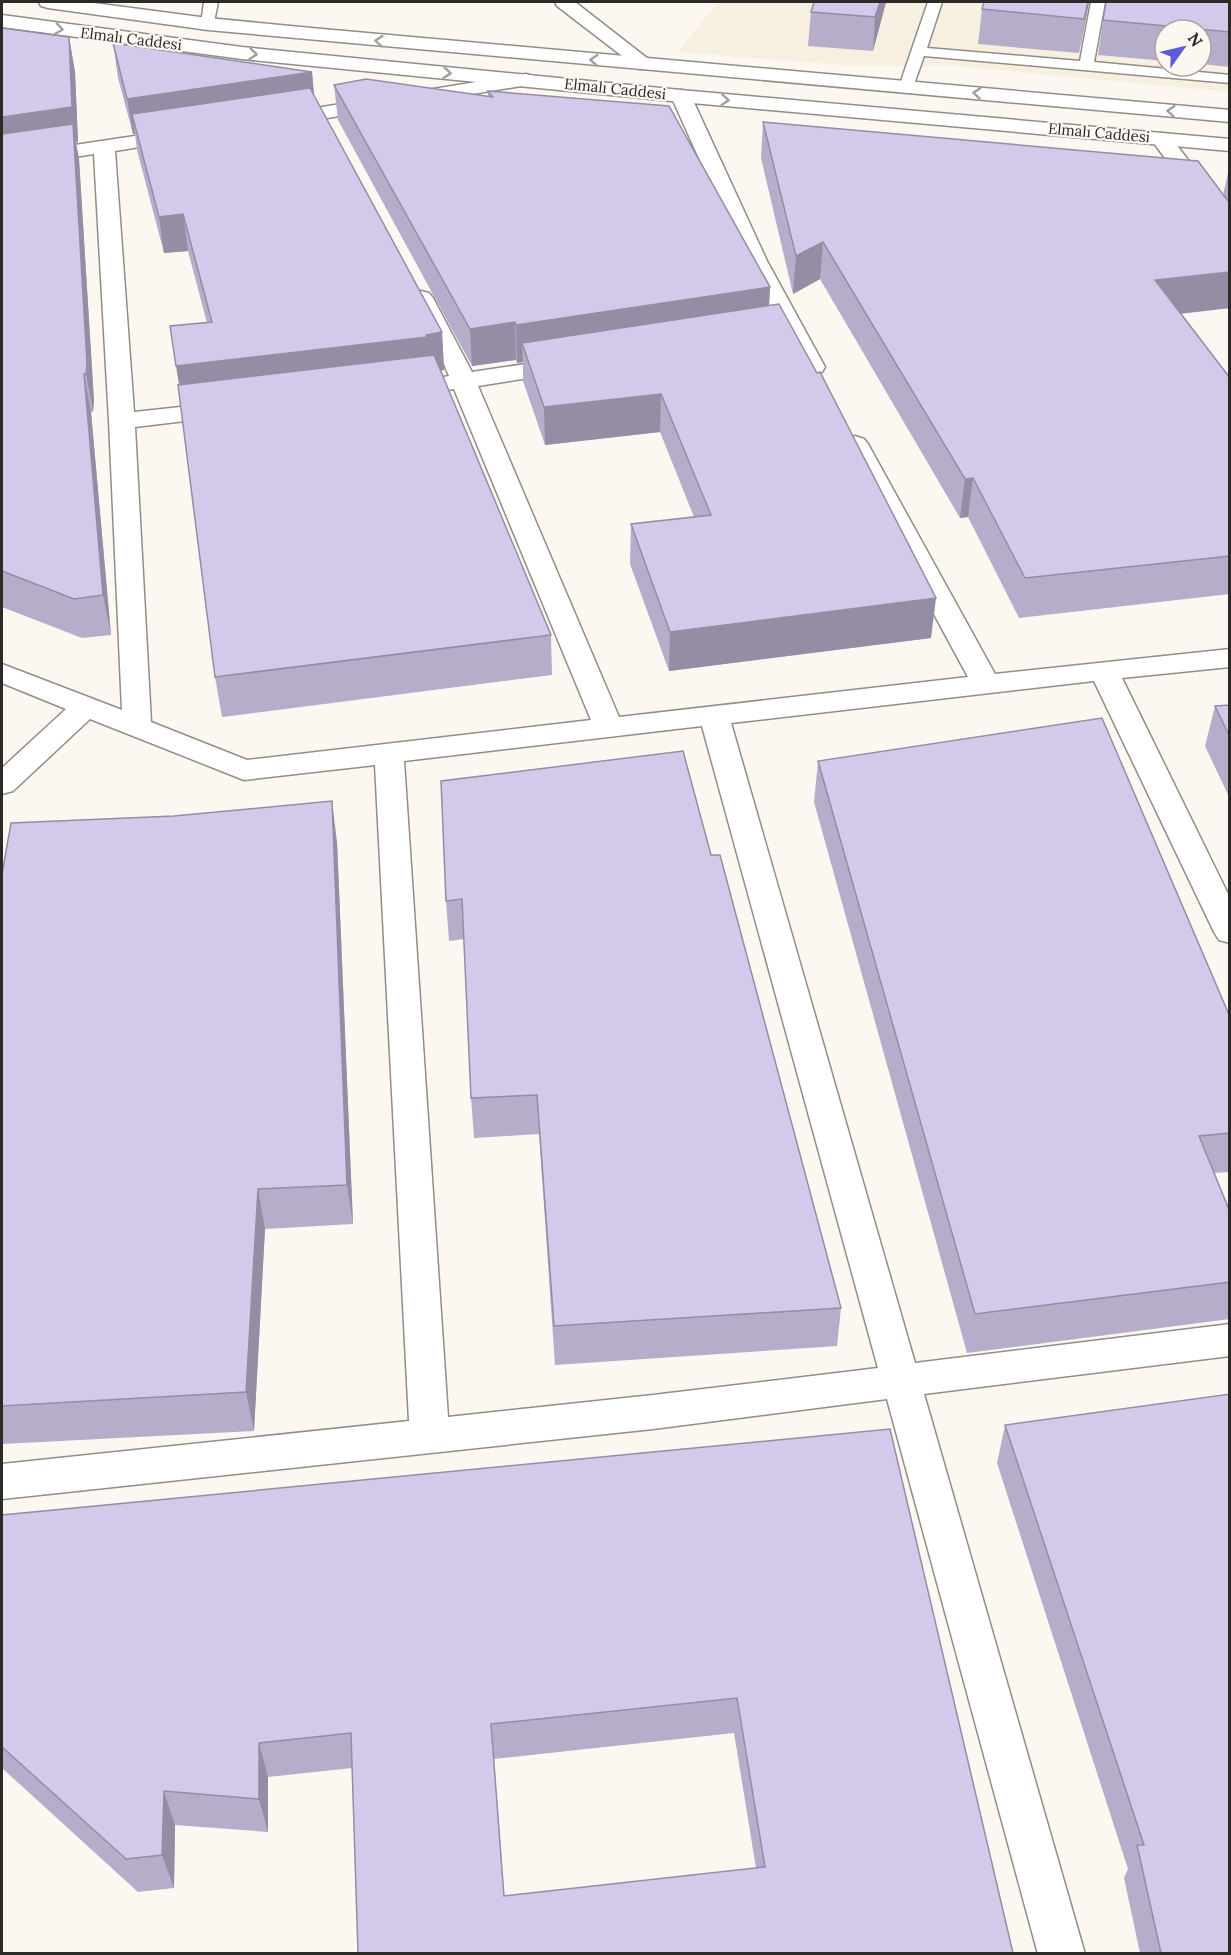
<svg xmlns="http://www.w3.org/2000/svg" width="1231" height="1955" font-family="Lora,serif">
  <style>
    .built { fill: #f7f0e1; fill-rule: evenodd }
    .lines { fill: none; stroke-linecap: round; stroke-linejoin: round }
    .lane-casing { stroke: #918d87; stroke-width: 3 }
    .street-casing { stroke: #918d87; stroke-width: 3 }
    .secondary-casing { stroke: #918d87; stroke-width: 3 }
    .lane { fill: #fff; fill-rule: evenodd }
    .street { fill: #fff; fill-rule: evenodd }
    .secondary { fill: #fff; fill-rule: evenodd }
    .wall { fill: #b5adca; fill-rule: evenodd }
    .shaded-wall { fill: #948da4 }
    .building { fill: #d3c9eb; stroke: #948da4; stroke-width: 1.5; fill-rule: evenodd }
    .oneway { stroke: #a09f9e }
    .labels { text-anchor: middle; stroke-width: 4.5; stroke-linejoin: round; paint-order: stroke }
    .far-street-label { font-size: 15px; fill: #2b2a27; stroke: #fcf8f1 }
  </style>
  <rect width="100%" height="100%" fill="#fcf8f1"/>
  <path class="built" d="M718 2H1229V92L953 66H853L678 52ZM1165 30H1201V66H1165Z"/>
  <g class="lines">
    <g class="lane-casing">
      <g id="lane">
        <polygon points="204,2 218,2 213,27 203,27 201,24"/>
        <polygon points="928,2 942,2 927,48 1080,61 1091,2 1105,2 1094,62 1230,75 1230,83 924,56 913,87 906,91 901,90 899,87"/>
      </g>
    </g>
    <g class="street-casing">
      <g id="street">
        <polygon points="555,2 575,2 656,65 653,69 639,69 557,6"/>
        <polygon points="526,74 533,76 536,80 533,84 279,126 272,124 269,120 272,116 279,114"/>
        <polygon points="681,90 688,92 691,96 767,261 825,367 822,372 813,374 804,372 745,261 671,96 674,92"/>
        <path d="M181 129 188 131 191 135 188 139 115 151 134 412 227 402 236 404 239 409 236 414 227 416 135 427 151 722 247 760 591 720 454 389 442 391 433 389 430 384 433 379 449 376 439 352 409 298 413 293 421 291 429 293 433 298 472 372 566 358 575 360 578 365 575 370 566 372 478 386 619 717 968 677 842 444 846 439 855 436 864 439 868 444 995 674 1230 649V667L1122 678 1230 898V943L1219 940 1214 932 1094 681 731 723 915 1363 1230 1324V1356L924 1394 1085 1954H1038L887 1399 653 1429 2 1499V1464L409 1421 375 765 244 780 90 719 13 791 2 794V768L66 709 2 683V664L122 710 109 421 94 154 2 168V156ZM702 726 878 1368 653 1395 448 1417 404 761Z"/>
        <polygon points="1162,133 1169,135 1230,215 1230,238 1222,236 1151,139 1155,135"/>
      </g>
    </g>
    <g class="secondary-casing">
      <g id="secondary">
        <polygon points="39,2 86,2 208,18 322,29 1230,110 1230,122 208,30 48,8 41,6"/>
        <polygon points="2,15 242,47 681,90 1230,139 1230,151 681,102 242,59 2,27"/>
      </g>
    </g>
    <use href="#lane" class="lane"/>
    <use href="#street" class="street"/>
    <use href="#secondary" class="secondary"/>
  </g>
  <g class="wall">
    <polygon points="886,2 873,51 808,46 811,12"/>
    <polygon points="984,2 1090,2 1089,2 1079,53 978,44 982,9"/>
    <polygon points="1230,2 1230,67 1201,64 1201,30 1165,30 1165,61 1098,55 1103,20"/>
    <polygon points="2,28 69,37 75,72 78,142 76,143 79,159 94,401 93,412 91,412 111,635 82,638 2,607"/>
    <polygon points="113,43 312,72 314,95 442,332 444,370 441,371 551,635 552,675 222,717 215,677 179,385 207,323 188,251 164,253 137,150 135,134 133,134 118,78"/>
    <polygon points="334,85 488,97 488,91 770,287 769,306 931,638 669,671 630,564 631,524 694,517 660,432 545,445 523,381 523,362 517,363 516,360 472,366 338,120"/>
    <polygon points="763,122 1223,195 1230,164 1230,308 1181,314 1230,378 1230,594 1019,618 968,517 960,518 820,279 793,294 761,158"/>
    <polygon points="1230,705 1230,799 1205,746 1215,706"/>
    <polygon points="818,761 1230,1017 1230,1172 1214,1173 1230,1212 1230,1319 967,1353 814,802"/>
    <polygon points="337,842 353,1224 265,1229 254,1431 2,1444 2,874"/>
    <polygon points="711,855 841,1308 837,1346 555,1365 539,1134 474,1138 471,1098 464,939 449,941 446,901"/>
    <polygon points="1005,1425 1230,1953 1140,1953 1124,1878 1128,1869 997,1463"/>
    <path d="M890 1429 1013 1953H358L352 1768 268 1777V1832L175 1825 174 1888 138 1892 2 1768V1515ZM734 1733 756 1868 504 1896 494 1759Z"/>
  </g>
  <g class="shaded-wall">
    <polygon points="880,2 886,2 873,51 875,17"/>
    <polygon points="1088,2 1090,2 1089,2 1079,53"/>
    <polygon points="69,37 75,72 78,142 76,143 79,159 94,401 93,412 86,374 2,155 2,117"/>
    <polygon points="312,72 315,107 132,114 135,134 133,134 127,99"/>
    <polygon points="183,214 188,251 164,253 159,217"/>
    <polygon points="823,242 820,279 793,294 796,256"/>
    <polygon points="1230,272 1230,308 1148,317 1155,280"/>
    <polygon points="770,287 768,324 522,343 523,362 517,363 516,325"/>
    <polygon points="515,322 516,360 472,366 470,329"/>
    <polygon points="442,332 444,370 182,404 176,366"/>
    <polygon points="84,374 91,412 111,635 103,595"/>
    <polygon points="661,394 660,432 545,445 544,407"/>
    <polygon points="973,478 968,517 960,518 965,479"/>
    <polygon points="936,598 931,638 669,671 670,632"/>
    <polygon points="332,801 337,842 353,1224 347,1185"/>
    <polygon points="258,1189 265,1229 254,1431 246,1392"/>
    <polygon points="259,1743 268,1777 268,1832 259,1799"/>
    <polygon points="164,1791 175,1825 174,1888 162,1855"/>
  </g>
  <g class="building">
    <polygon points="814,2 880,2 875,17 811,12"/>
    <polygon points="984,2 1088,2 1084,19 982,9"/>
    <polygon points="1106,2 1230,2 1230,32 1103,20"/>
    <polygon points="2,28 69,37 72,107 2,117"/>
    <polygon points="113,43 312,72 127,99"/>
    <polygon points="366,79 493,97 488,91 669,106 770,287 516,325 515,322 470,329 334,85"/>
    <polygon points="310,88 442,332 426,335 427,337 176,366 170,326 212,322 183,214 159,217 132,114"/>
    <polygon points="763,122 1198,161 1228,201 1230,201 1230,272 1155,280 1230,378 1230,556 1025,578 973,478 965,479 823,242 796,256"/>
    <polygon points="73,124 87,363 86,374 84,374 103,595 74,599 2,571 2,134"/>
    <polygon points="779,304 817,373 820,372 936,598 670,632 631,524 711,515 661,394 544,407 522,343"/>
    <polygon points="434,355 551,635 215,677 178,385"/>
    <polygon points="1230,705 1230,737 1215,706"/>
    <polygon points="1102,718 1230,1017 1230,1133 1199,1136 1230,1212 1230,1282 975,1314 818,761"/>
    <polygon points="683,751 711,855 720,855 841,1308 554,1326 537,1095 471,1098 462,899 446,901 441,781"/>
    <polygon points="332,801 347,1185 258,1189 246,1392 2,1406 2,874 11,823 174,816"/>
    <polygon points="1230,1394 1230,1953 1161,1953 1137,1845 1144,1845 1005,1425"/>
    <path d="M890 1429 1013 1953H358L351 1733 259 1743V1799L164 1791 162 1855 126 1859 2 1747V1515ZM737 1698 765 1867 504 1896 491 1724Z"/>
  </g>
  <defs><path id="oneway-chevron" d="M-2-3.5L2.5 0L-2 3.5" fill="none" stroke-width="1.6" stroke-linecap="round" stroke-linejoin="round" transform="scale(1.5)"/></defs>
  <g class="oneway">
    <use href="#oneway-chevron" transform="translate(59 29) rotate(8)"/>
    <use href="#oneway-chevron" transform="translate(379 41) rotate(-175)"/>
    <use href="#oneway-chevron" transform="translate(253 54) rotate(6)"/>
    <use href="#oneway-chevron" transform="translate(594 60) rotate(-175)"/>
    <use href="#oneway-chevron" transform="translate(447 73) rotate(6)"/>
    <use href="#oneway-chevron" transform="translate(977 93) rotate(-175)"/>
    <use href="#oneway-chevron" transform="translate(725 100) rotate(5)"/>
    <use href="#oneway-chevron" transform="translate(1171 111) rotate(-175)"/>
  </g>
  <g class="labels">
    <g class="far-street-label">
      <text transform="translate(131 39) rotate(7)" y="5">Elmalı Caddesi</text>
      <text transform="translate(615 89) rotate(6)" y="5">Elmalı Caddesi</text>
      <text transform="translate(1099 133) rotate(5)" y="5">Elmalı Caddesi</text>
    </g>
  </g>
  <rect width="1231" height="1955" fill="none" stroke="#2b2a27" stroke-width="6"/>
  <g transform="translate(1183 48) rotate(56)"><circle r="28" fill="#fcf8f1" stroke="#a8a6a0" stroke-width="1.5"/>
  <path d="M0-4.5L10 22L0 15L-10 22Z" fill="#5e5bd4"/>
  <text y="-9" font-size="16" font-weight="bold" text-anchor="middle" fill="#2b2a27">N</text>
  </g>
</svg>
